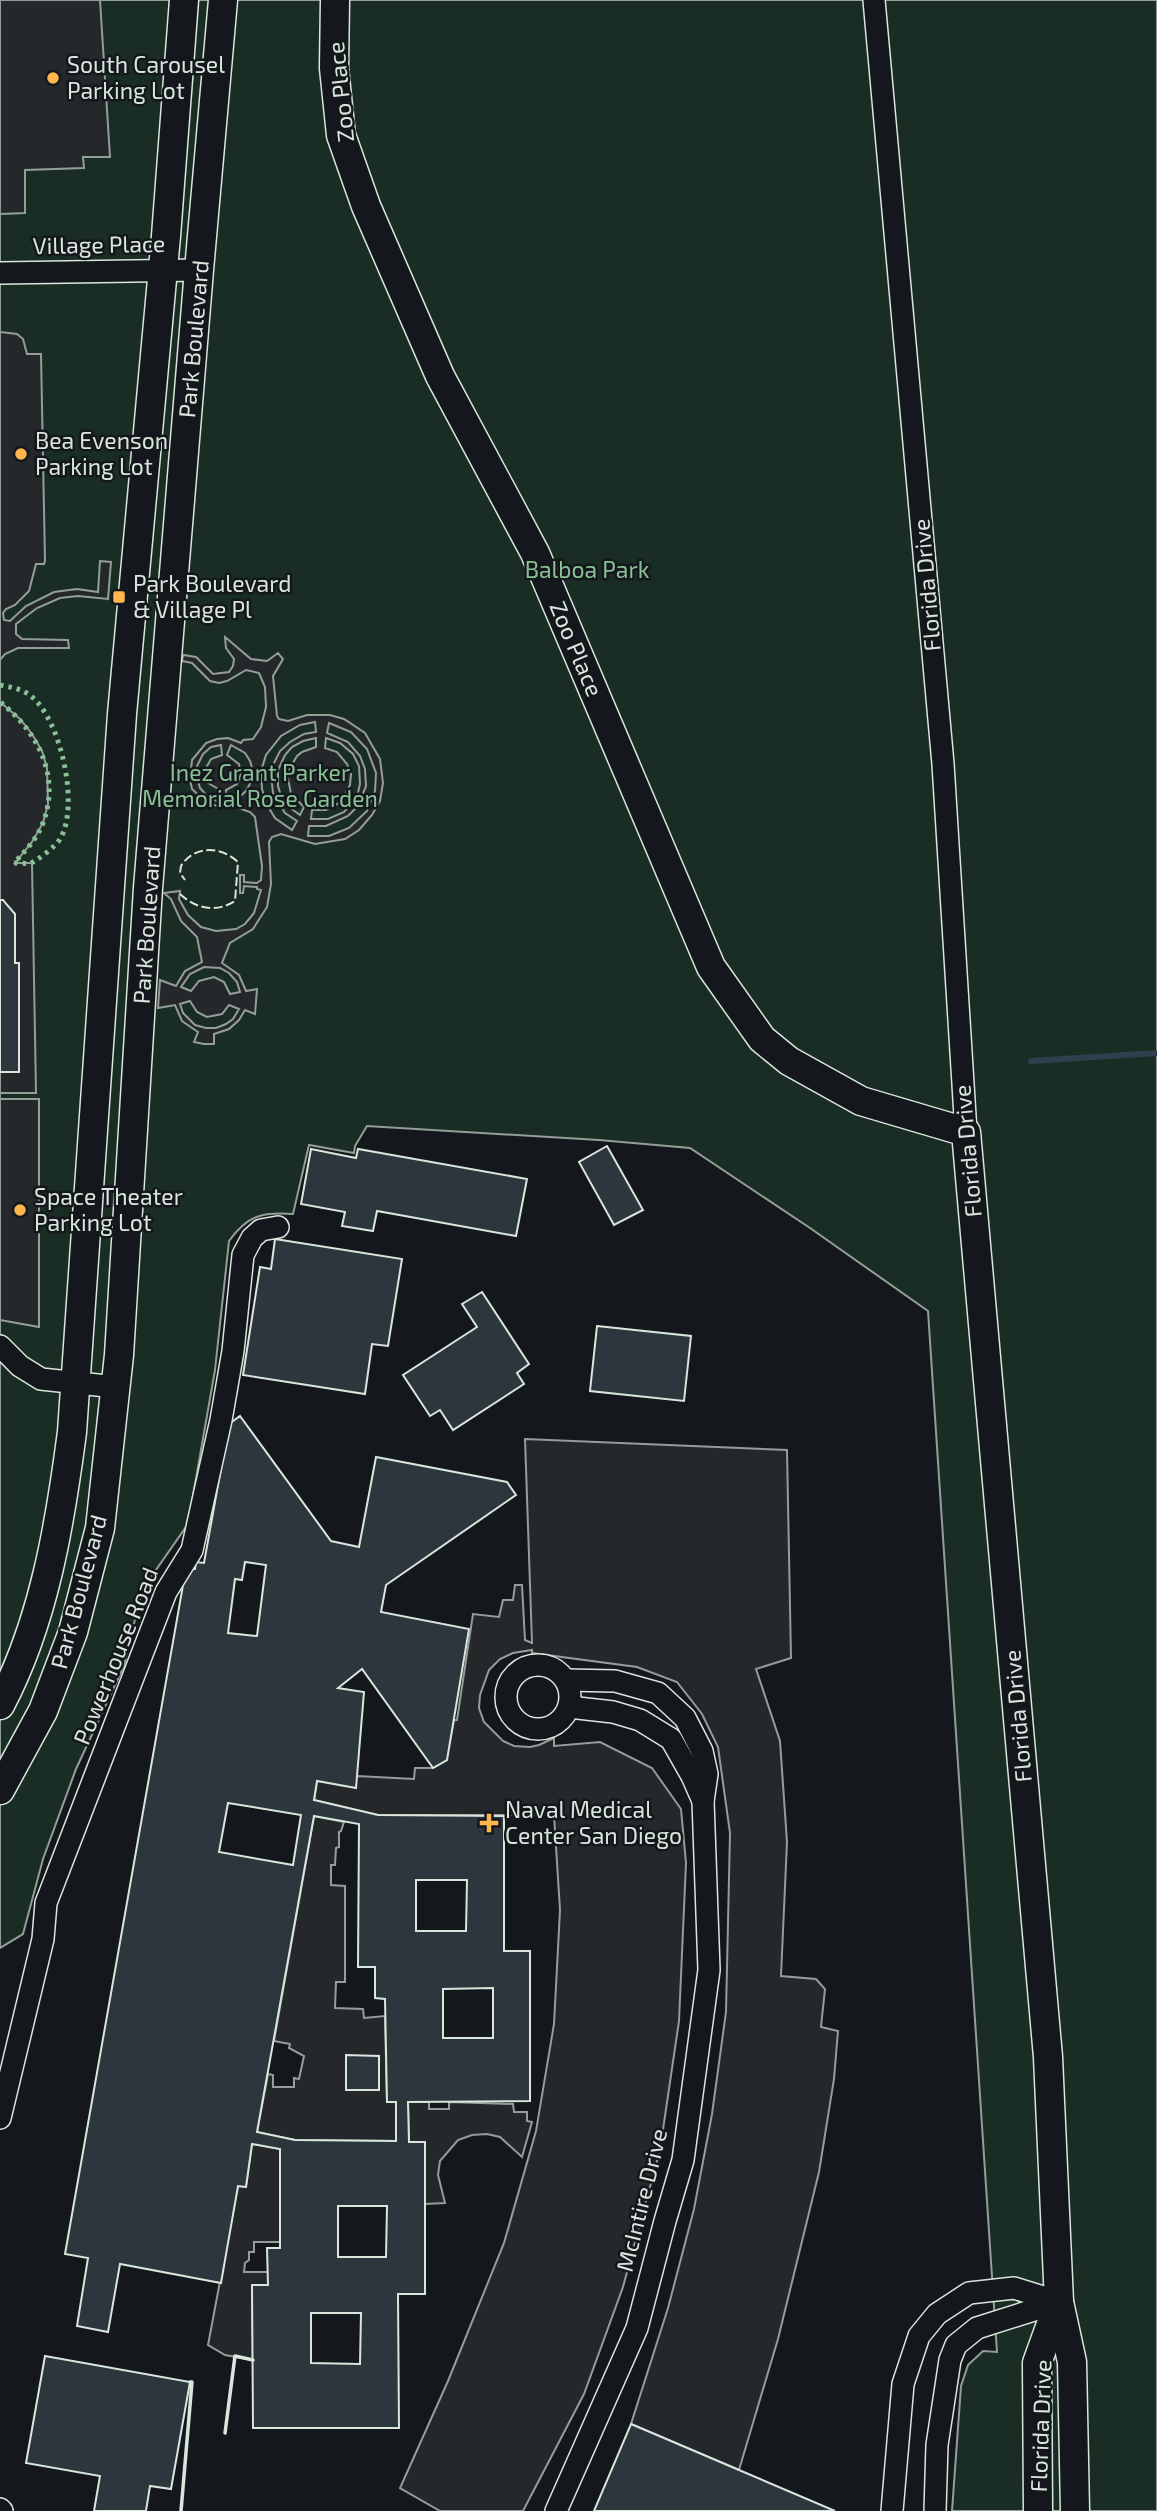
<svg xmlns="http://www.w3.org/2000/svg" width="1157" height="2511" font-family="'Exo 2',sans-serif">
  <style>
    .green { fill: #1a2d24; stroke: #939e99; stroke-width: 2 }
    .parking { fill: #24282b; stroke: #939e99; stroke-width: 2; fill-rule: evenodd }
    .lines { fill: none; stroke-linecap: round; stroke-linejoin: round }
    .stream { stroke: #2f3f4d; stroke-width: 6 }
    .building { fill: #2c363c; stroke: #d8e6dc; stroke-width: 2; fill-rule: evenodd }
    .minor-casing { stroke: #d8e6dc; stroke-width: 24 }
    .major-casing { stroke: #d8e6dc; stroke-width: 31 }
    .minor { stroke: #14181c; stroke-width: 21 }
    .major { stroke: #14181c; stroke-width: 28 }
    .hedge { stroke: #8ac095; stroke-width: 5; stroke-dasharray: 3.5 5; stroke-linecap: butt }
    .fence { stroke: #d8e6dc; stroke-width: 2; stroke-dasharray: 9 3.5; stroke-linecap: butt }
    .wall { stroke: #d8e6dc; stroke-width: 3.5 }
    .poi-dot { fill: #ffb74d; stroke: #14181c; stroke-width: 2.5 }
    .labels { text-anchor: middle; stroke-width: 5; stroke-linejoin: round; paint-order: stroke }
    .poi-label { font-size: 23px; fill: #d8e6dc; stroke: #14181c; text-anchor: start }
    .street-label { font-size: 23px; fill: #d8e6dc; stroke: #14181c }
    .park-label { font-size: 23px; fill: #8ac095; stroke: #14181c }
  </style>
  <rect width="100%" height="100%" fill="#14181c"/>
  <path class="green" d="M0 0H1157V2511H952L961 2386 968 2365 983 2351 997 2352 928 1311 810 1228 690 1148 599 1140 367 1126 355 1146 354 1153 309 1145 293 1214C262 1212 248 1215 229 1241L215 1370 188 1524 142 1590 124 1666 76 1769 43 1859 23 1934 0 1948Z"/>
  <g class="parking">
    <polygon points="0,0 100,0 110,157 83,157 84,168 25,170 25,213 0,214"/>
    <polygon points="0,332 17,334 23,339 27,354 41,354 45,561 44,564 36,564 29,591 15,605 6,609 3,613 4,620 10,621 26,606 54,592 77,589 98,592 100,561 111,562 108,599 78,596 60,598 37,608 16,624 16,634 22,639 68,640 69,648 18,648 5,654 0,660"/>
    <path d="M225 637 251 659 267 661 278 653 283 659 273 676 277 716 279 719 288 721 307 715H330L344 719 365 733 380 759 383 783 380 801 372 815 359 830 345 839 315 844 281 834 272 837 269 842 271 884 267 907 253 929 230 943 222 963 239 975 246 991 257 989 255 1014 245 1010 239 1020 229 1029 214 1034V1044H204L194 1042 198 1032 182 1021 175 1005 158 1008 160 980 176 986 185 971 202 962 197 937 181 921 171 899 164 893 180 891 179 899 188 915 201 927 216 931 236 929 245 924 254 913 261 890 257 889V887L244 886 243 893H240V875H244V882L257 883 261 880 262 866 255 817 250 812 238 808 236 804 221 807 207 803 192 789 190 780 192 760 206 743 217 739 228 738 241 743 243 740 253 739 261 727 266 707 265 687 259 673 246 670 227 681 219 683 210 681 192 663 182 661 183 655 196 657 213 674 229 672 233 666 234 659 226 648ZM315 722 316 732 304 734 290 742 280 751 273 765 271 775 273 793 285 813 297 821 292 830 275 818 266 803 262 789 261 771 266 755 281 736 300 725ZM329 723 351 732 367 749 376 773 375 791 367 811 349 828 329 836H308L309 826H326L348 816 358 806 366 786 365 769 360 756 348 742 327 733ZM316 738V747L302 752 297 756 287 773 291 794 304 807 300 815 289 807 281 796 278 786V770L285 755 292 747 303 741ZM326 738 340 743 353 754 359 766 360 784 357 797 344 812 328 819H311L312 810H326L341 802 350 785 351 774 347 764 337 752 325 748ZM221 745 222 755 211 759 206 768 208 783 220 790 217 801 207 796 200 788 195 770 203 754 211 747ZM231 745 245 753 250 761 253 771 251 782 246 791 237 799 227 801 226 790 237 784 241 774 239 764 227 755ZM204 967 220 968 229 973 237 982 240 992 230 994 224 982 214 977 199 981 191 991 181 987 190 974ZM190 1001 197 1012 207 1017 222 1014 229 1005 239 1009 233 1019 226 1024 216 1028H206L195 1025 183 1013 180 1004Z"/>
    <polygon points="0,702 20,719 32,734 42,751 47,768 48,804 43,823 32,842 15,863 32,863 36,1093 0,1093 0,1072 19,1071 19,964 15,963 15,914 3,901 0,900"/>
    <polygon points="0,1099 39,1099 39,1327 0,1320"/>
    <polygon points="525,1439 787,1450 791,1658 756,1669 780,1741 787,1842 781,1976 816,1979 825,1989 821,2027 838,2031 834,2079 819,2172 778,2339 739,2470 631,2424 668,2308 694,2209 712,2114 726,2012 730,1833 718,1747 702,1714 677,1682 637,1667 532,1653 532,1650 513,1653 500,1659 489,1670 480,1695 479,1708 484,1722 503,1741 514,1746 530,1747 539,1745 554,1738 554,1746 600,1742 652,1768 681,1809 686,1863 679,2021 660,2150 623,2287 584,2394 523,2511 440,2511 400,2488 448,2381 504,2243 536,2131 554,2024 560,1910 554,1815 378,1815 314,1800 317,1781 357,1776 414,1779 415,1768 433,1768 446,1760 454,1720 457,1720 473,1614 499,1617 503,1600 513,1600 515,1585 522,1585 525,1640 532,1643"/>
    <polygon points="314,1816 344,1822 341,1831 339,1832 339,1847 336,1848 335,1865 331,1865 331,1885 345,1886 345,1982 336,1982 335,2008 363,2009 364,2018 385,2016 387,2101 396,2102 396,2141 295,2140 257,2132 268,2074 273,2075 273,2087 294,2087 294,2078 299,2079 304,2056 289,2048 290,2044 274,2041"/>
    <polygon points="408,2102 429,2102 429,2109 449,2109 449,2102 513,2104 514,2112 527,2112 527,2121 532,2122 522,2157 500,2137 487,2134 472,2135 458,2140 440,2161 438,2175 445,2203 425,2204 425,2143 409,2142"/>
    <polygon points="252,2144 280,2149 280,2242 254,2242 254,2252 249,2252 249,2260 245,2263 244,2272 268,2272 268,2285 252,2285 253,2360 225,2355 208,2345 238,2186 246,2187"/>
  </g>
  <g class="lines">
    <polyline class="stream" points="1031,1061 1157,1053"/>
  </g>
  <g class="building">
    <polygon points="0,900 3,900 15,914 15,963 19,963 19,1072 0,1072"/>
    <polygon points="607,1146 643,1210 614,1225 579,1162"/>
    <polygon points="311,1149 356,1158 358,1149 527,1179 516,1236 377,1211 373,1231 342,1226 345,1212 301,1204"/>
    <polygon points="275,1239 402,1259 388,1346 372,1344 365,1394 243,1375 260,1267 271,1269"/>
    <polygon points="482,1292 529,1364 517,1373 524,1384 453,1430 440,1410 430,1416 403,1375 477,1327 462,1304"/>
    <polygon points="597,1326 691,1336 684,1401 590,1391"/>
    <path d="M240 1416 331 1541 359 1547 376 1457 507 1482 516 1495 386 1585 381 1612 469 1629 447 1760 433 1768 362 1669 338 1688 364 1692 356 1788 317 1781 314 1800 378 1815 504 1816V1951H530V2101L408 2102 409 2142H425V2294H398L399 2428H253L252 2285H268L267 2248H280V2149L252 2144 246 2187 238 2186 221 2283 120 2264 108 2332 77 2326 88 2258 65 2254 186 1568 195 1569 196 1562 204 1563 229 1424ZM245 1562 266 1565 257 1636 228 1633 235 1579 242 1580ZM228 1803 301 1815 293 1865 219 1852ZM314 1816 359 1824 358 1967H375V1998L385 1999 387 2102H396V2141L295 2140 257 2132ZM416 1880H467L466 1931H416ZM493 1988V2038H443V1989ZM338 2206H387L386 2257H338ZM311 2313H361L360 2364 311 2363Z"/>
    <polygon points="346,2055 379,2056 379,2090 346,2090"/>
    <polygon points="45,2356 190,2382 171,2489 150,2486 146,2511 94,2511 100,2476 26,2463"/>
    <polygon points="631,2424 739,2470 835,2511 594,2511"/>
  </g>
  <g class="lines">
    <g class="minor-casing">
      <g id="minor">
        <polyline points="874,0 943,764 966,1132"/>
        <polyline points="0,273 199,270"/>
        <polyline points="0,1346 20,1366 41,1379 116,1387"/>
        <circle cx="538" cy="1697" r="32"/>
        <polyline points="569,1707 613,1712 640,1720 671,1739 692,1776 703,1801"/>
        <polyline points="0,2118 43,1939 46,1903 166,1592 192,1550 221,1420 233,1351 243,1255 252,1238 261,1230 278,1227"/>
        <polyline points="0,2509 2,2511"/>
        <polyline points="556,2511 637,2328 665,2221 683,2160 709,1970 703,1801 707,1774 702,1751 685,1718 658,1693 615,1681 566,1680"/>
        <polyline points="892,2511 903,2384 919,2336 937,2314 969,2293 1014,2288 1059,2302"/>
        <polyline points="935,2511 937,2445 950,2360 956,2345 977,2328 1059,2302"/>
      </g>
    </g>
    <g class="major-casing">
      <g id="major">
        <polyline points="335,0 334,68 341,135 366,206 440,376 535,553 711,967 762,1039 789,1061 861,1101 966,1132 1048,2057 1059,2302 1072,2362 1075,2511"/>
        <path d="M0 1705C44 1622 60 1524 72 1432L122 714 166 236 184 0"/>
        <polyline points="0,1790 43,1711 73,1632 100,1528 119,1355 148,888 199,270 223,0"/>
        <polyline points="1038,2511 1037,2363 1059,2302"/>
      </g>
    </g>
    <use href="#minor" class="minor"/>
    <use href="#major" class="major"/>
    <path class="hedge" d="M0 685C11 687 22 689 31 696 61 720 80 806 60 839 56 846 38 860 31 863 27 864 19 863 14 863 25 851 37 839 43 823 61 775 37 731 0 702"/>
    <path class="fence" d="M180 894C196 909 216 913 235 901L238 862C221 846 194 845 181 866L180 873 185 880"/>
    <g class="wall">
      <polyline points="225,2433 235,2356 253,2360"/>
      <polyline points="181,2511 192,2382 190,2382"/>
    </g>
  </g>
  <g class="poi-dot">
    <circle cx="53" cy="78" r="7"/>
    <circle cx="21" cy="454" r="7"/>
    <rect x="112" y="590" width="14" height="14" rx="3.5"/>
    <circle cx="20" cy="1210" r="7"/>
    <path d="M485.5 1812.5h7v7h7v7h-7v7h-7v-7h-7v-7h7z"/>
  </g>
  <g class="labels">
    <g class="poi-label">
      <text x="67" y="73">South Carousel<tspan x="67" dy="26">Parking Lot</tspan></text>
      <text x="35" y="449">Bea Evenson<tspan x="35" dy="26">Parking Lot</tspan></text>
      <text x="133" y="592">Park Boulevard<tspan x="133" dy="26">&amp; Village Pl</tspan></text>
      <text x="34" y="1205">Space Theater<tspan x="34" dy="26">Parking Lot</tspan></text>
      <text x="505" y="1818">Naval Medical<tspan x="505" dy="26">Center San Diego</tspan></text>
    </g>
    <g class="street-label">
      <text transform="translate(341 92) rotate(-96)" y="8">Zoo Place</text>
      <text transform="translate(99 245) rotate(-1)" y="8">Village Place</text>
      <text transform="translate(194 339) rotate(-85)" y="8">Park Boulevard</text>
      <text transform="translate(927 585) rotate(-95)" y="8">Florida Drive</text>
      <text transform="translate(576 649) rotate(67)" y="8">Zoo Place</text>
      <text transform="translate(147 925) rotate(-86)" y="8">Park Boulevard</text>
      <text transform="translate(968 1151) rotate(-95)" y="8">Florida Drive</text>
      <text transform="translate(79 1592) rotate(-75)" y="8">Park Boulevard</text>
      <text transform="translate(116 1656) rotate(-68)" y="8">Powerhouse Road</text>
      <text transform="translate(1018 1716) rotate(-95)" y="8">Florida Drive</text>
      <text transform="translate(642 2200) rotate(-76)" y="8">McIntire Drive</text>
      <text transform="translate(1041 2426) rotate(-88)" y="8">Florida Drive</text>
    </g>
    <g class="park-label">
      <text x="587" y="578">Balboa Park</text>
      <text x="260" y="781">Inez Grant Parker<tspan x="260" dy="26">Memorial Rose Garden</tspan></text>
    </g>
  </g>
</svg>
